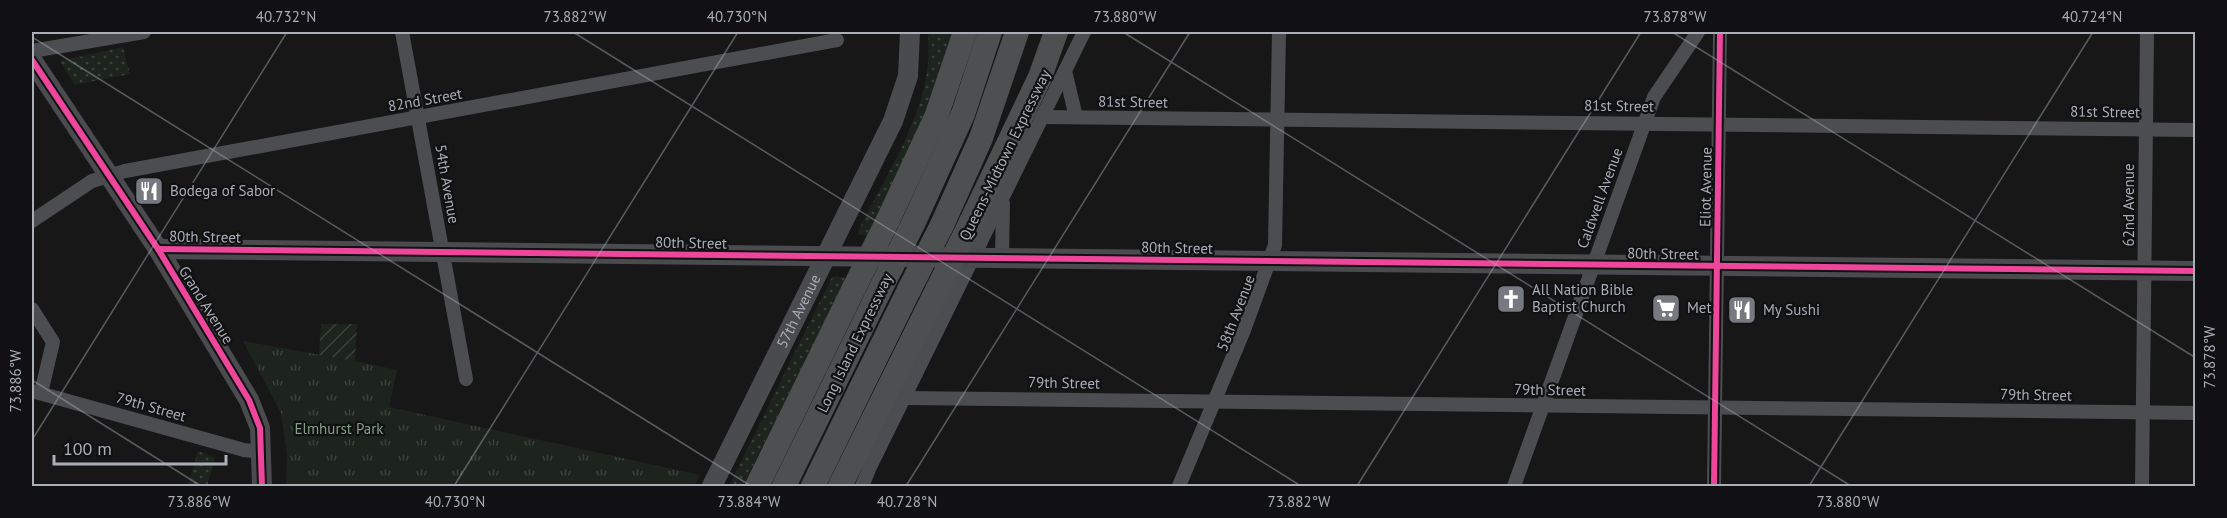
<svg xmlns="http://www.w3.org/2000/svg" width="2227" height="518" font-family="'PT Sans',sans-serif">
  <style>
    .grass { fill: url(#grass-dots) }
    .park { fill: url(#park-tufts) }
    .garden { fill: url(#garden-furrows) }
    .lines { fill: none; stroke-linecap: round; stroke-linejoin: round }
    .street { stroke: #4b4d50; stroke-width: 14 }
    .secondary { stroke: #4a4b4e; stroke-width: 20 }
    .highway { stroke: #4d4f51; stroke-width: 24 }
    .highway-bridge { stroke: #4d4f51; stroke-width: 24 }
    .cycleway-casing { stroke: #111113; stroke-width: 10 }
    .cycleway { stroke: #ed469a; stroke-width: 6 }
    .ticks { fill: none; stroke: #a9aeb7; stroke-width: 1.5; stroke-opacity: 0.45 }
    .labels { text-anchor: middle; stroke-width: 4.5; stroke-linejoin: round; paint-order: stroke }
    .street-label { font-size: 15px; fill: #a9aeb7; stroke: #111113 }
    .poi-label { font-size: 15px; fill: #a9aeb7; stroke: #111113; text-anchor: start }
    .park-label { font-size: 15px; fill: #81a181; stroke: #111113 }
    .neatline { fill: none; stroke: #a9aeb7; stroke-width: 2 }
    .ticks-label { font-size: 15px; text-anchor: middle; fill: #a9aeb7 }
  </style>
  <defs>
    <pattern id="grass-dots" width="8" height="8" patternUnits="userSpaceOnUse" patternTransform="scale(1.5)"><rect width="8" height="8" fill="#1d241e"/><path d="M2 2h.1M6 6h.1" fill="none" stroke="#3b413c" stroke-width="1.8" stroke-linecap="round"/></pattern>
    <pattern id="park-tufts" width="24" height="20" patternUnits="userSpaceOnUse" patternTransform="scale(1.5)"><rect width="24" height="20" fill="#1d241e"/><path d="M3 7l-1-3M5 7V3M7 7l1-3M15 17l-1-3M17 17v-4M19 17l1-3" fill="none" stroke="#3b413c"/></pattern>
    <pattern id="garden-furrows" width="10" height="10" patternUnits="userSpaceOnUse" patternTransform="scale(1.5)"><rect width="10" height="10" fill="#1d241e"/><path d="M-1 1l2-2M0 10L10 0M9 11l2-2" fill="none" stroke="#3b413c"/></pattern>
  </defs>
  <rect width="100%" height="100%" fill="#171717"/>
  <g class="grass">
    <path d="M928 32H953L924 114 902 165 867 235H859L858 232C883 179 922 124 928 64 929 54 928 42 928 32Z"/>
    <polygon points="123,47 130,74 74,85 60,61"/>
    <polygon points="836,276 846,278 743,486 729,486 832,277"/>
    <polygon points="198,451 215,458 207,486 188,486"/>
  </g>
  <polygon class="park" points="243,341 355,361 397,370 389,407 700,475 694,486 286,486 287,454 281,413"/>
  <polygon class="garden" points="321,324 357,324 355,361 319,355"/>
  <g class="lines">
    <g class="street">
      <polyline points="402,32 466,379"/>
      <polyline points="32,51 144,32"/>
      <polyline points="1065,71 1076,117"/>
      <polyline points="1042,117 2196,130"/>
      <polyline points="32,221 92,181 125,171 837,40"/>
      <polyline points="1002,258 1003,203"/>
      <polyline points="32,309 53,342 41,393"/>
      <polyline points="32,391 244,450 262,452"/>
      <polyline points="904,398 2196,413"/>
      <polyline points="862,486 870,467 1084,32"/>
      <polyline points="1179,486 1244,330 1275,245 1279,32"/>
      <polyline points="1514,486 1654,97 1698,32"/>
      <polyline points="1714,486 1720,32"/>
      <polyline points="2142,486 2147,32"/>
    </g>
    <g class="secondary">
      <polyline points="32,60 158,249 249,400 260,428 262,486"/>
      <polyline points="158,249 2196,271"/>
      <path id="s1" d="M712 486 893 121 908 76 910 32"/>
    </g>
    <g class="highway">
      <polyline points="888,220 936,117 965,32"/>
      <polyline points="913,224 963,114 990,32"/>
      <polyline points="970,224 1040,77 1056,32"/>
      <polyline points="942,225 981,138 1017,32"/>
      <polyline points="757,486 854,288"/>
      <polyline points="784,486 880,290"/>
      <polyline points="813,486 909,290"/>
      <polyline points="840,486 937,290"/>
    </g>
    <g class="highway-bridge">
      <polyline points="854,288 888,220"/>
      <polyline points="880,290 913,224"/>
      <polyline points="909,290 942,225"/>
      <polyline points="937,290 970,224"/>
    </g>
    <g class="cycleway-casing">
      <g id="cycleway">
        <polyline points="32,60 158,249 249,400 260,428 262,486"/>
        <polyline points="158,249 2196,271"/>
        <polyline points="1714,486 1720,32"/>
      </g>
    </g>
    <use href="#cycleway" class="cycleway"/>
  </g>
  <path class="ticks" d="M573 32 1301 486M1123 32 1851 486M1672 32 2196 358M32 37 751 486M32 380 201 486M32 440 287 32M454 486 738 32M906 486 1190 32M1357 486 1641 32M1809 486 2093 32"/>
  <defs>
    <g id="restaurant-square" transform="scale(1.5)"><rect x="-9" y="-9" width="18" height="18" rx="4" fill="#76797f" stroke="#111113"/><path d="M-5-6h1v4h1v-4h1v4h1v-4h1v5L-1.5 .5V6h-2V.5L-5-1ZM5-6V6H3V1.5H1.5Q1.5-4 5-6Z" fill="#fff"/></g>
    <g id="church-square" transform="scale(1.5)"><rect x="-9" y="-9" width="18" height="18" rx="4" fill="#76797f" stroke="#111113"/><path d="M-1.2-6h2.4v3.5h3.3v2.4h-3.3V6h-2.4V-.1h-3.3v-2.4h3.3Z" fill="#fff"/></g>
    <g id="supermarket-square" transform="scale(1.5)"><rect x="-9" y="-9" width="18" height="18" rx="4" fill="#76797f" stroke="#111113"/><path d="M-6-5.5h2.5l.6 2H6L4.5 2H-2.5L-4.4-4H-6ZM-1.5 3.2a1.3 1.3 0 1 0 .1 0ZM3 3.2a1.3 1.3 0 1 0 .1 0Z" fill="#fff"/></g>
  </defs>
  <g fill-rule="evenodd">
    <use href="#restaurant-square" x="149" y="191"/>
    <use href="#church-square" x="1511" y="299"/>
    <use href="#supermarket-square" x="1666" y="308"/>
    <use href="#restaurant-square" x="1742" y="310"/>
  </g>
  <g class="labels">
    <g class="street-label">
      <text transform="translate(425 100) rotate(-10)" y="5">82nd Street</text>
      <text transform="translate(1133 102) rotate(1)" y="5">81st Street</text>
      <text transform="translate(1619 106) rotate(1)" y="5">81st Street</text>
      <text transform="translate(2105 112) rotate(1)" y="5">81st Street</text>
      <text transform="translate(1005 155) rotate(-64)" y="5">Queens-Midtown Expressway</text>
      <text transform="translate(447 184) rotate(80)" y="5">54th Avenue</text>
      <text transform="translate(1706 187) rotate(-89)" y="5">Eliot Avenue</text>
      <text transform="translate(1600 198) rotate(-70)" y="5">Caldwell Avenue</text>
      <text transform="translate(2129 205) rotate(-90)" y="5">62nd Avenue</text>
      <text transform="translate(205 237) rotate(1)" y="5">80th Street</text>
      <text transform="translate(691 243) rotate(1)" y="5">80th Street</text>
      <text transform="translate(1177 248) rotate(1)" y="5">80th Street</text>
      <text transform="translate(1663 254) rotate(1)" y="5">80th Street</text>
      <text transform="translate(206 305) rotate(58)" y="5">Grand Avenue</text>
      <text dy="5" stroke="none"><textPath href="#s1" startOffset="195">57th Avenue</textPath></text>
      <text transform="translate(1236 313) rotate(-69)" y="5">58th Avenue</text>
      <text transform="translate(855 343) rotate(-64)" y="5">Long Island Expressway</text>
      <text transform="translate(1064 383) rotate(1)" y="5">79th Street</text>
      <text transform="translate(1550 390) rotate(1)" y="5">79th Street</text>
      <text transform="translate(2036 395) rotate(1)" y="5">79th Street</text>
      <text transform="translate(151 407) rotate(16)" y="5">79th Street</text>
    </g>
    <g class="poi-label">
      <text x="170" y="196">Bodega of Sabor</text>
      <text x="1532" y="295">All Nation Bible<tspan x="1532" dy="17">Baptist Church</tspan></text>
      <text x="1687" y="313">Met</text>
      <text x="1763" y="315">My Sushi</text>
    </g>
    <g class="park-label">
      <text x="339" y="434">Elmhurst Park</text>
    </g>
  </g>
  <rect width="2227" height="518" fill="none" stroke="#111113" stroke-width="66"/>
  <path d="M54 455v9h172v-9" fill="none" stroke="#a9aeb7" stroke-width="3"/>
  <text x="63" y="455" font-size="18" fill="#a9aeb7" stroke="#111113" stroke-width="4.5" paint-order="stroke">100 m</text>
  <rect x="33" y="33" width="2161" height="452" class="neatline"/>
  <g class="ticks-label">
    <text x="286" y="22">40.732°N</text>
    <text x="575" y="22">73.882°W</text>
    <text x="737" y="22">40.730°N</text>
    <text x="1125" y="22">73.880°W</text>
    <text x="1675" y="22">73.878°W</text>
    <text x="2092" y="22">40.724°N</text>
    <text transform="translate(2210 357) rotate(-90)" y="5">73.878°W</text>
    <text transform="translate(16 381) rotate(-90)" y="5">73.886°W</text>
    <text x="199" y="507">73.886°W</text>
    <text x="455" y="507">40.730°N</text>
    <text x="749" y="507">73.884°W</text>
    <text x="907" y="507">40.728°N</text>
    <text x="1299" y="507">73.882°W</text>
    <text x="1848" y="507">73.880°W</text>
  </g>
</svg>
